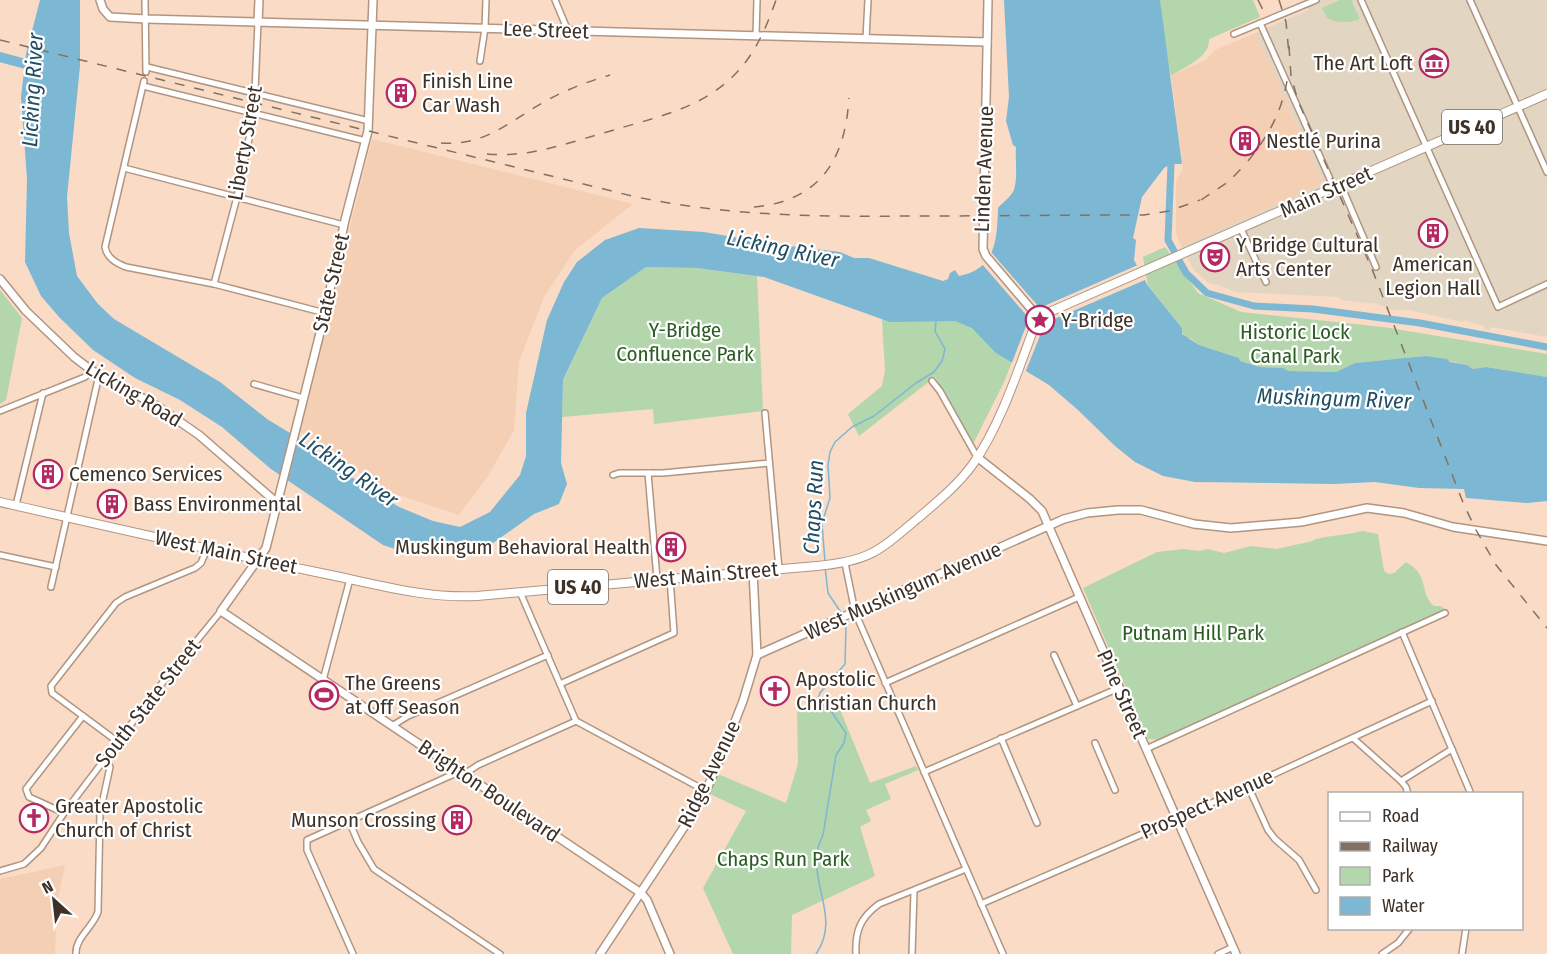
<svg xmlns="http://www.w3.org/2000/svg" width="1547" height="954" font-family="'Fira Sans Condensed',sans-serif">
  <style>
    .commercial { fill: #e2d6c2 }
    .built { fill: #f4cfb4 }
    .green { fill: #b3d6ad }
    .water { fill: #7cb7d4 }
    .pier { fill: #fadbc5 }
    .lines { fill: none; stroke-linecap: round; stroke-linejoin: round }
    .stream { stroke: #7cb7d4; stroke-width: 1.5 }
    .canal { stroke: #7cb7d4; stroke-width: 7 }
    .river { stroke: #7cb7d4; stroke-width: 10 }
    .street-casing { stroke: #b19580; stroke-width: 8 }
    .secondary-casing { stroke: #b19580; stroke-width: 10 }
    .primary-casing { stroke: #b19580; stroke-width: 10 }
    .street { stroke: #fff; stroke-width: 5 }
    .secondary { stroke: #fff; stroke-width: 7 }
    .primary { stroke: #fff; stroke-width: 8 }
    .rail { stroke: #837062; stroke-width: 1.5; stroke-dasharray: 10 10; stroke-linecap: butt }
    .labels { text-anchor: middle; stroke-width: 4.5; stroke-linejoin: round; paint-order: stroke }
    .shield { fill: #fff; stroke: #776f68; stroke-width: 1.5 }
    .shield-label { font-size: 20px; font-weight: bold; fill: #3d3128 }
    .street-label { font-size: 21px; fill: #3d3128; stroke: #fff }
    .poi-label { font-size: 21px; fill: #3d3128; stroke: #fff; text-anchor: start }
    .park-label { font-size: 21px; fill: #2b5d23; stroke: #fff }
    .water-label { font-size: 22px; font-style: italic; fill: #204f64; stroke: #fff }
  </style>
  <rect width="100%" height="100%" fill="#fadbc5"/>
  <polygon class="commercial" points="1304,0 1547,0 1547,337 1491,327 1490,330 1484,329 1484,325 1475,324 1465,320 1462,322 1409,310 1392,310 1378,304 1341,300 1338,297 1235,292 1219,285 1208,283 1195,271 1181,246 1323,183 1255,33 1308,10"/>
  <g class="built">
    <polygon points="1255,33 1323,183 1181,246 1176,233 1176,183 1183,168 1171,76 1207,59 1215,50"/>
    <polygon points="372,139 633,204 575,250 544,297 519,362 514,430 488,476 459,515 386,491 299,431"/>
    <polygon points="65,865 57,902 55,954 0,954 0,879"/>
  </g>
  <g class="green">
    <path d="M1160 0H1253L1260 17 1209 39C1210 58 1184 67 1171 76L1163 37Z"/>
    <path d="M1340 0H1351L1360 19C1351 23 1335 23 1327 18L1322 8Z"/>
    <polygon points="1165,247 1198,293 1241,312 1383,327 1547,354 1547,377 1486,367 1473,369 1467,365 1425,356 1355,363 1336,372 1289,371 1283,368 1260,367 1240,361 1239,358 1199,345 1190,338 1188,339 1182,333 1182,328 1148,286 1143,257"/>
    <polygon points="646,267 697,268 757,276 763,411 654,424 653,409 562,417 563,381 602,298"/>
    <polygon points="880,287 1028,321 1004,382 973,444 935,377 859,436 848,414 882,386 885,370"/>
    <polygon points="0,290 22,318 6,400 0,404"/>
    <path d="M1363 531 1378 534 1384 571 1389 574 1394 573 1406 562C1430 575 1419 593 1434 606H1440L1445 609 1160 740 1148 739 1083 588 1157 552 1184 549 1199 551 1208 549 1224 553 1251 546 1276 549 1313 541V540C1331 535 1346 535 1363 531Z"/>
    <polygon points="835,697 870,783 916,766 918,770 885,784 891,799 866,810 871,821 860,827 875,876 792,915 791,954 733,954 703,888 746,811 710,794 718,774 786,803 798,764 797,712"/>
  </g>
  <path class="water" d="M40 0H80V66L67 197 69 233 77 276 98 304 114 319 220 382 267 419 303 441 357 481 399 507 433 521 460 527 490 512 520 475 526 456V413L547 320 564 282 577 262 605 240 639 228 704 232 781 245 840 252 854 258H869L943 281 948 279 950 273 955 270 959 276C996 269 997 240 998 208 1002 203 1011 197 1014 190 1018 177 1015 161 1016 147L1013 145 1006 121 1009 97 1004 0H1160L1182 164H1171L1164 168 1142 197 1133 238 1136 240 1134 260 1148 286 1182 328V334L1199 345 1239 358 1240 361 1260 367 1283 368 1289 371 1336 372 1355 363 1425 356 1447 359 1450 362 1467 365 1473 369 1486 367 1547 377V501L1527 503 1466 498 1464 489 1419 488 1375 482 1333 484 1195 482 1163 476 1135 462 1115 446 1078 410 1049 385 996 353 972 328 955 321 890 322 764 277 697 268 646 267 602 298 563 380 561 463 567 484 559 504 534 514 479 553 413 555 383 545 271 469 222 427 180 400 135 378 93 350 59 317 41 296 25 262 27 179 21 97 26 54Z"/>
  <polygon class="pier" points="991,252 1039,307 1044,306 1138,265 1145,280 1045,323 1025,373 1011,365 1028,321 1028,317 981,263"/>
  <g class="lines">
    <g class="stream">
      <polyline points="825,562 822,523 830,498 828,465 830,452 835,442 852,427 874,416 916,383 934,372 942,361 945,349 935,331 936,321"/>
      <polyline points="825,567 828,593 842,614"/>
      <path d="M816 954C844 915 801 875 823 835L836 755 844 743 846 733 829 708 817 702 820 693 845 664 846 626 844 618"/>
    </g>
    <polyline class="canal" points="1170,156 1171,164 1168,240 1186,273 1207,293 1254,306 1313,309 1420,323 1547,347"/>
    <polyline class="river" points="0,57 37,67"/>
    <g class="street-casing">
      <g id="street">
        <polyline points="145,0 146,72"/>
        <polyline points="555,0 568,31"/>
        <polyline points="1361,0 1498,307 1547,284"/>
        <polyline points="1470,0 1547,172"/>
        <polyline points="1260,23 1334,188"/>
        <polyline points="1234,34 1316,0"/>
        <polyline points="756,35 757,0"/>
        <polyline points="866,39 868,0"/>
        <polyline points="480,61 485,28 486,0"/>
        <polyline points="147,67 369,121"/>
        <path d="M144 81 105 247C107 258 116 263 126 267L214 284 325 313"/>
        <polyline points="143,86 366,141"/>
        <polyline points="124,168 344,225"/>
        <polyline points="1341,185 1376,267"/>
        <polyline points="1241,229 1266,282"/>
        <polyline points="214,284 237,197 254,114 258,22"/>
        <polyline points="932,381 940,391 977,457"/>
        <polyline points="254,384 303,398"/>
        <polyline points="0,411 85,377 91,370"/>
        <polyline points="765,413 779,569"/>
        <polyline points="648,473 657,579"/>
        <polyline points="613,475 619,473 663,473 769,463"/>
        <polyline points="16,505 43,393"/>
        <polyline points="0,555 56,567"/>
        <polyline points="845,563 855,612 1003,954"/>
        <polyline points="51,587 99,375"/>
        <polyline points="520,592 576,721"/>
        <polyline points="1402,632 1471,794"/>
        <polyline points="1054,655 1077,706"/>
        <polyline points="323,680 350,579"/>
        <polyline points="885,683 1079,597"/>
        <polyline points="560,684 674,633 670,578"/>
        <polyline points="576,721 706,791"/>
        <polyline points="392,726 408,716 548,655"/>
        <polyline points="1001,738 1037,823"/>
        <polyline points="1353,738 1401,781 1406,787 1408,794"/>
        <polyline points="118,742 52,693 51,686 116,603 125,597 195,568 201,563 207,549"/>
        <polyline points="1095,743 1115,790"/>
        <polyline points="1146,749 1445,613"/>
        <polyline points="924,772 1119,688"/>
        <polyline points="1401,781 1452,749"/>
        <polyline points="1248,786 1268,830 1275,839 1299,860 1316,890"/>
        <polyline points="64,813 29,797 26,789 83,716"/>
        <polyline points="349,821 358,842 374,869 500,954"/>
        <polyline points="0,871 24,864 41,848 64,813 163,682 221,611"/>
        <polyline points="981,904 1177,819 1432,701"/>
        <path d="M76 954C75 938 93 927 98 912L100 813 110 767 105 759"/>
        <polyline points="353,954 307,850 307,840 454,774 469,771 478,765 576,721"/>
        <path d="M856 954C855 931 860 918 879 904L966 869"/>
        <polyline points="912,954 914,892"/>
        <polyline points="1218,954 1233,947"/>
        <polyline points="1382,954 1398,943 1410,928"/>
        <polyline points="1462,954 1466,928"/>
      </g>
    </g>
    <g class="secondary-casing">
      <g id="secondary">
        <polyline points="100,0 103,9 110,17 146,19 987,42"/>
        <polyline points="373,0 368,131 345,220 325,313 266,548 221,611 641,893 647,900 670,954"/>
        <polyline points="988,0 983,249 986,256 1038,317"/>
        <polyline points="258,22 259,0"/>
        <polyline points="0,279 26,311 74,357 91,370 157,406 199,435 276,502"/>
        <polyline points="977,457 1030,499 1042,511 1236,954"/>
        <polyline points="757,655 1064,519 1087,513 1118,510 1141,510 1194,524 1231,528 1301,522 1367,508 1404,513 1453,527 1547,541"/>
        <polyline points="600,954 690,818 706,791 727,742 743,701 757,655 753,571"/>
      </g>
    </g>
    <g class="primary-casing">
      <path id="primary" d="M0 502C105 526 210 550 316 572 369 582 422 599 477 596L817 566C869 561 878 552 917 519 937 502 958 485 973 464 1002 423 1020 364 1038 317L1547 94"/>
    </g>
    <use href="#street" class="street"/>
    <use href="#secondary" class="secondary"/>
    <use href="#primary" class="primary"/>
    <g class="rail">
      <polyline points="1258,0 1263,10"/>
      <polyline points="1279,0 1286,22 1289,54"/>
      <path d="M0 40 632 196C724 216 818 217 912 216 989 216 1067 215 1144 215L1169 211 1200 200"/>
      <polyline points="1289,46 1291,76 1298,101 1372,269 1464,505 1476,530 1496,565 1547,628"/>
      <path d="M441 143C487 146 509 121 546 101 567 89 587 82 610 75"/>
      <path d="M487 154C528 158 568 143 607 132 649 119 694 111 728 81 753 59 765 31 776 0"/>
      <path d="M1248 161C1270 134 1283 109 1288 75"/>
      <polyline points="1201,200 1228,182 1245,165"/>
      <path d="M754 207C820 201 845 160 849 98"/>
    </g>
  </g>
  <defs>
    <g id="museum-ring" transform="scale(1.5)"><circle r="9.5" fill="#fff" stroke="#b42964" stroke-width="1.5"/><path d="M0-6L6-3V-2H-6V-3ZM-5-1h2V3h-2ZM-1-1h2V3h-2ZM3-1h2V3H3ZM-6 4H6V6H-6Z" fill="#b42964"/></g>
    <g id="building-ring" transform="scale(1.5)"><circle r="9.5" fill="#fff" stroke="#b42964" stroke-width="1.5"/><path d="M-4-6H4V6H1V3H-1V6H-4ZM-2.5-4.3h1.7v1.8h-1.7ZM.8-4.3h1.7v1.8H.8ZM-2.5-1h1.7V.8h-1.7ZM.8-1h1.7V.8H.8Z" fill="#b42964"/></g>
    <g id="theatre-ring" transform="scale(1.5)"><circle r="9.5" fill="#fff" stroke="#b42964" stroke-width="1.5"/><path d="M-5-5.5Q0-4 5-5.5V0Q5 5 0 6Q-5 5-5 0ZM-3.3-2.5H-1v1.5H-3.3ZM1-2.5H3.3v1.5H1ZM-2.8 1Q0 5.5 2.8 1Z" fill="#b42964"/></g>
    <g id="sight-ring" transform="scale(1.5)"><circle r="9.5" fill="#fff" stroke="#b42964" stroke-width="1.5"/><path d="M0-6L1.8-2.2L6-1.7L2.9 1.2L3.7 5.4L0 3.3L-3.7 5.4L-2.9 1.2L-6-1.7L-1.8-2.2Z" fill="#b42964"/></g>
    <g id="church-ring" transform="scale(1.5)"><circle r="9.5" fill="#fff" stroke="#b42964" stroke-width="1.5"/><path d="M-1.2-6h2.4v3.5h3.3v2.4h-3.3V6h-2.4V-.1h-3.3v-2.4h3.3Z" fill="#b42964"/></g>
    <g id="stadium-ring" transform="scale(1.5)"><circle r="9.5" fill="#fff" stroke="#b42964" stroke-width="1.5"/><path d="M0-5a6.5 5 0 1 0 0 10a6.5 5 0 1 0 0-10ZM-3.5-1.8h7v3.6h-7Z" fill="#b42964"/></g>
  </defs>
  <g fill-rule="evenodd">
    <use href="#museum-ring" x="1434" y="63"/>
    <use href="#building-ring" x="401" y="93"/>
    <use href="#building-ring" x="1245" y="141"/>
    <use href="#building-ring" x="1433" y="233"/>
    <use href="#theatre-ring" x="1215" y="257"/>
    <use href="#sight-ring" x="1040" y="320"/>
    <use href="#building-ring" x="48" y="474"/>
    <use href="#building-ring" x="112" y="504"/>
    <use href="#building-ring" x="671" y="547"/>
    <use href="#church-ring" x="775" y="691"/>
    <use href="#stadium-ring" x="324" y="695"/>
    <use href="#church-ring" x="34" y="818"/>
    <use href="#building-ring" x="457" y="820"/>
  </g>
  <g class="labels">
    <g class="shield">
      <rect x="1442" y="110" width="60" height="34" rx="4.5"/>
      <rect x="548" y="570" width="60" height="34" rx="4.5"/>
    </g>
    <g class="shield-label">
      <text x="1472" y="134">US 40</text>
      <text x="578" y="594">US 40</text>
    </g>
    <g class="street-label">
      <text transform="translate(546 30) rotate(2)" y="7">Lee Street</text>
      <text transform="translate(245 143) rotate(-80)" y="7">Liberty Street</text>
      <text transform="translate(984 169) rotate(-88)" y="7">Linden Avenue</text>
      <text transform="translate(1326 192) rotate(-24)" y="7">Main Street</text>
      <text transform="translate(331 283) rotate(-77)" y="7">State Street</text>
      <text transform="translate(134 394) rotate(31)" y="7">Licking Road</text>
      <text transform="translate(226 552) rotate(12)" y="7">West Main Street</text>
      <text transform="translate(706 575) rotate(-5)" y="7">West Main Street</text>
      <text transform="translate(903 591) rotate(-24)" y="7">West Muskingum Avenue</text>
      <text transform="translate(1122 694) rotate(66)" y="7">Pine Street</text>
      <text transform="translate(148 703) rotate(-52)" y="7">South State Street</text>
      <text transform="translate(709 774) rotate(-64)" y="7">Ridge Avenue</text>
      <text transform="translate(489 791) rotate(34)" y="7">Brighton Boulevard</text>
      <text transform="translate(1207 804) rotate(-24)" y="7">Prospect Avenue</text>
    </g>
    <g class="poi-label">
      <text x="1413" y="70" text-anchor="end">The Art Loft</text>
      <text x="422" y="88">Finish Line<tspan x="422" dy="24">Car Wash</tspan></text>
      <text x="1266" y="148">Nestlé Purina</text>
      <text x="1236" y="252">Y Bridge Cultural<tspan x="1236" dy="24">Arts Center</tspan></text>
      <text x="1433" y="271" text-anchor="middle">American<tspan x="1433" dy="24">Legion Hall</tspan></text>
      <text x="1061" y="327">Y-Bridge</text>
      <text x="69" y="481">Cemenco Services</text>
      <text x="133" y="511">Bass Environmental</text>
      <text x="650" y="554" text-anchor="end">Muskingum Behavioral Health</text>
      <text x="796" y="686">Apostolic<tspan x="796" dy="24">Christian Church</tspan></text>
      <text x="345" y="690">The Greens<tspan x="345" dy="24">at Off Season</tspan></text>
      <text x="55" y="813">Greater Apostolic<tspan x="55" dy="24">Church of Christ</tspan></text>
      <text x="436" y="827" text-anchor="end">Munson Crossing</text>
    </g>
    <g class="park-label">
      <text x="685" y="337">Y-Bridge<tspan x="685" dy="24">Confluence Park</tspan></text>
      <text x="1295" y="339">Historic Lock<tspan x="1295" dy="24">Canal Park</tspan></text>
      <text x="1193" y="640">Putnam Hill Park</text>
      <text x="783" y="866">Chaps Run Park</text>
    </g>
    <g class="water-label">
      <text transform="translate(32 90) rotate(-87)" y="8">Licking River</text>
      <text transform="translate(783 248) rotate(12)" y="8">Licking River</text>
      <text transform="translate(1334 398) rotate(2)" y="8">Muskingum River</text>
      <text transform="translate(349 469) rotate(35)" y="8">Licking River</text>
      <text transform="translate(813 507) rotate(-87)" y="8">Chaps Run</text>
    </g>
  </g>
  <rect x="1328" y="792" width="195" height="138" fill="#ffffff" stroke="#b1ada9" stroke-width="1.5"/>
  <rect x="1340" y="812" width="30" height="9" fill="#ffffff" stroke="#b1ada9" stroke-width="1.5"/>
  <text x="1382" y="822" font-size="18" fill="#3d3128">Road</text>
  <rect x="1340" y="842" width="30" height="9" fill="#837062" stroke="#b1ada9" stroke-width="1.5"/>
  <text x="1382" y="852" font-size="18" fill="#3d3128">Railway</text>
  <rect x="1340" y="867" width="30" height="18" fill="#b3d6ad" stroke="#b1ada9" stroke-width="1.5"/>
  <text x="1382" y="882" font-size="18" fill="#3d3128">Park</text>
  <rect x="1340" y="897" width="30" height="18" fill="#7cb7d4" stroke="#b1ada9" stroke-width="1.5"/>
  <text x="1382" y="912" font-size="18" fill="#3d3128">Water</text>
  <g transform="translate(54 900) rotate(333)" stroke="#ffffff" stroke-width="4.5" paint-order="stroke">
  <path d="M0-4.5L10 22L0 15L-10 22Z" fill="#3d3128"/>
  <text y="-9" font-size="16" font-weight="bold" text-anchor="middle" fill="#3d3128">N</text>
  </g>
</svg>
